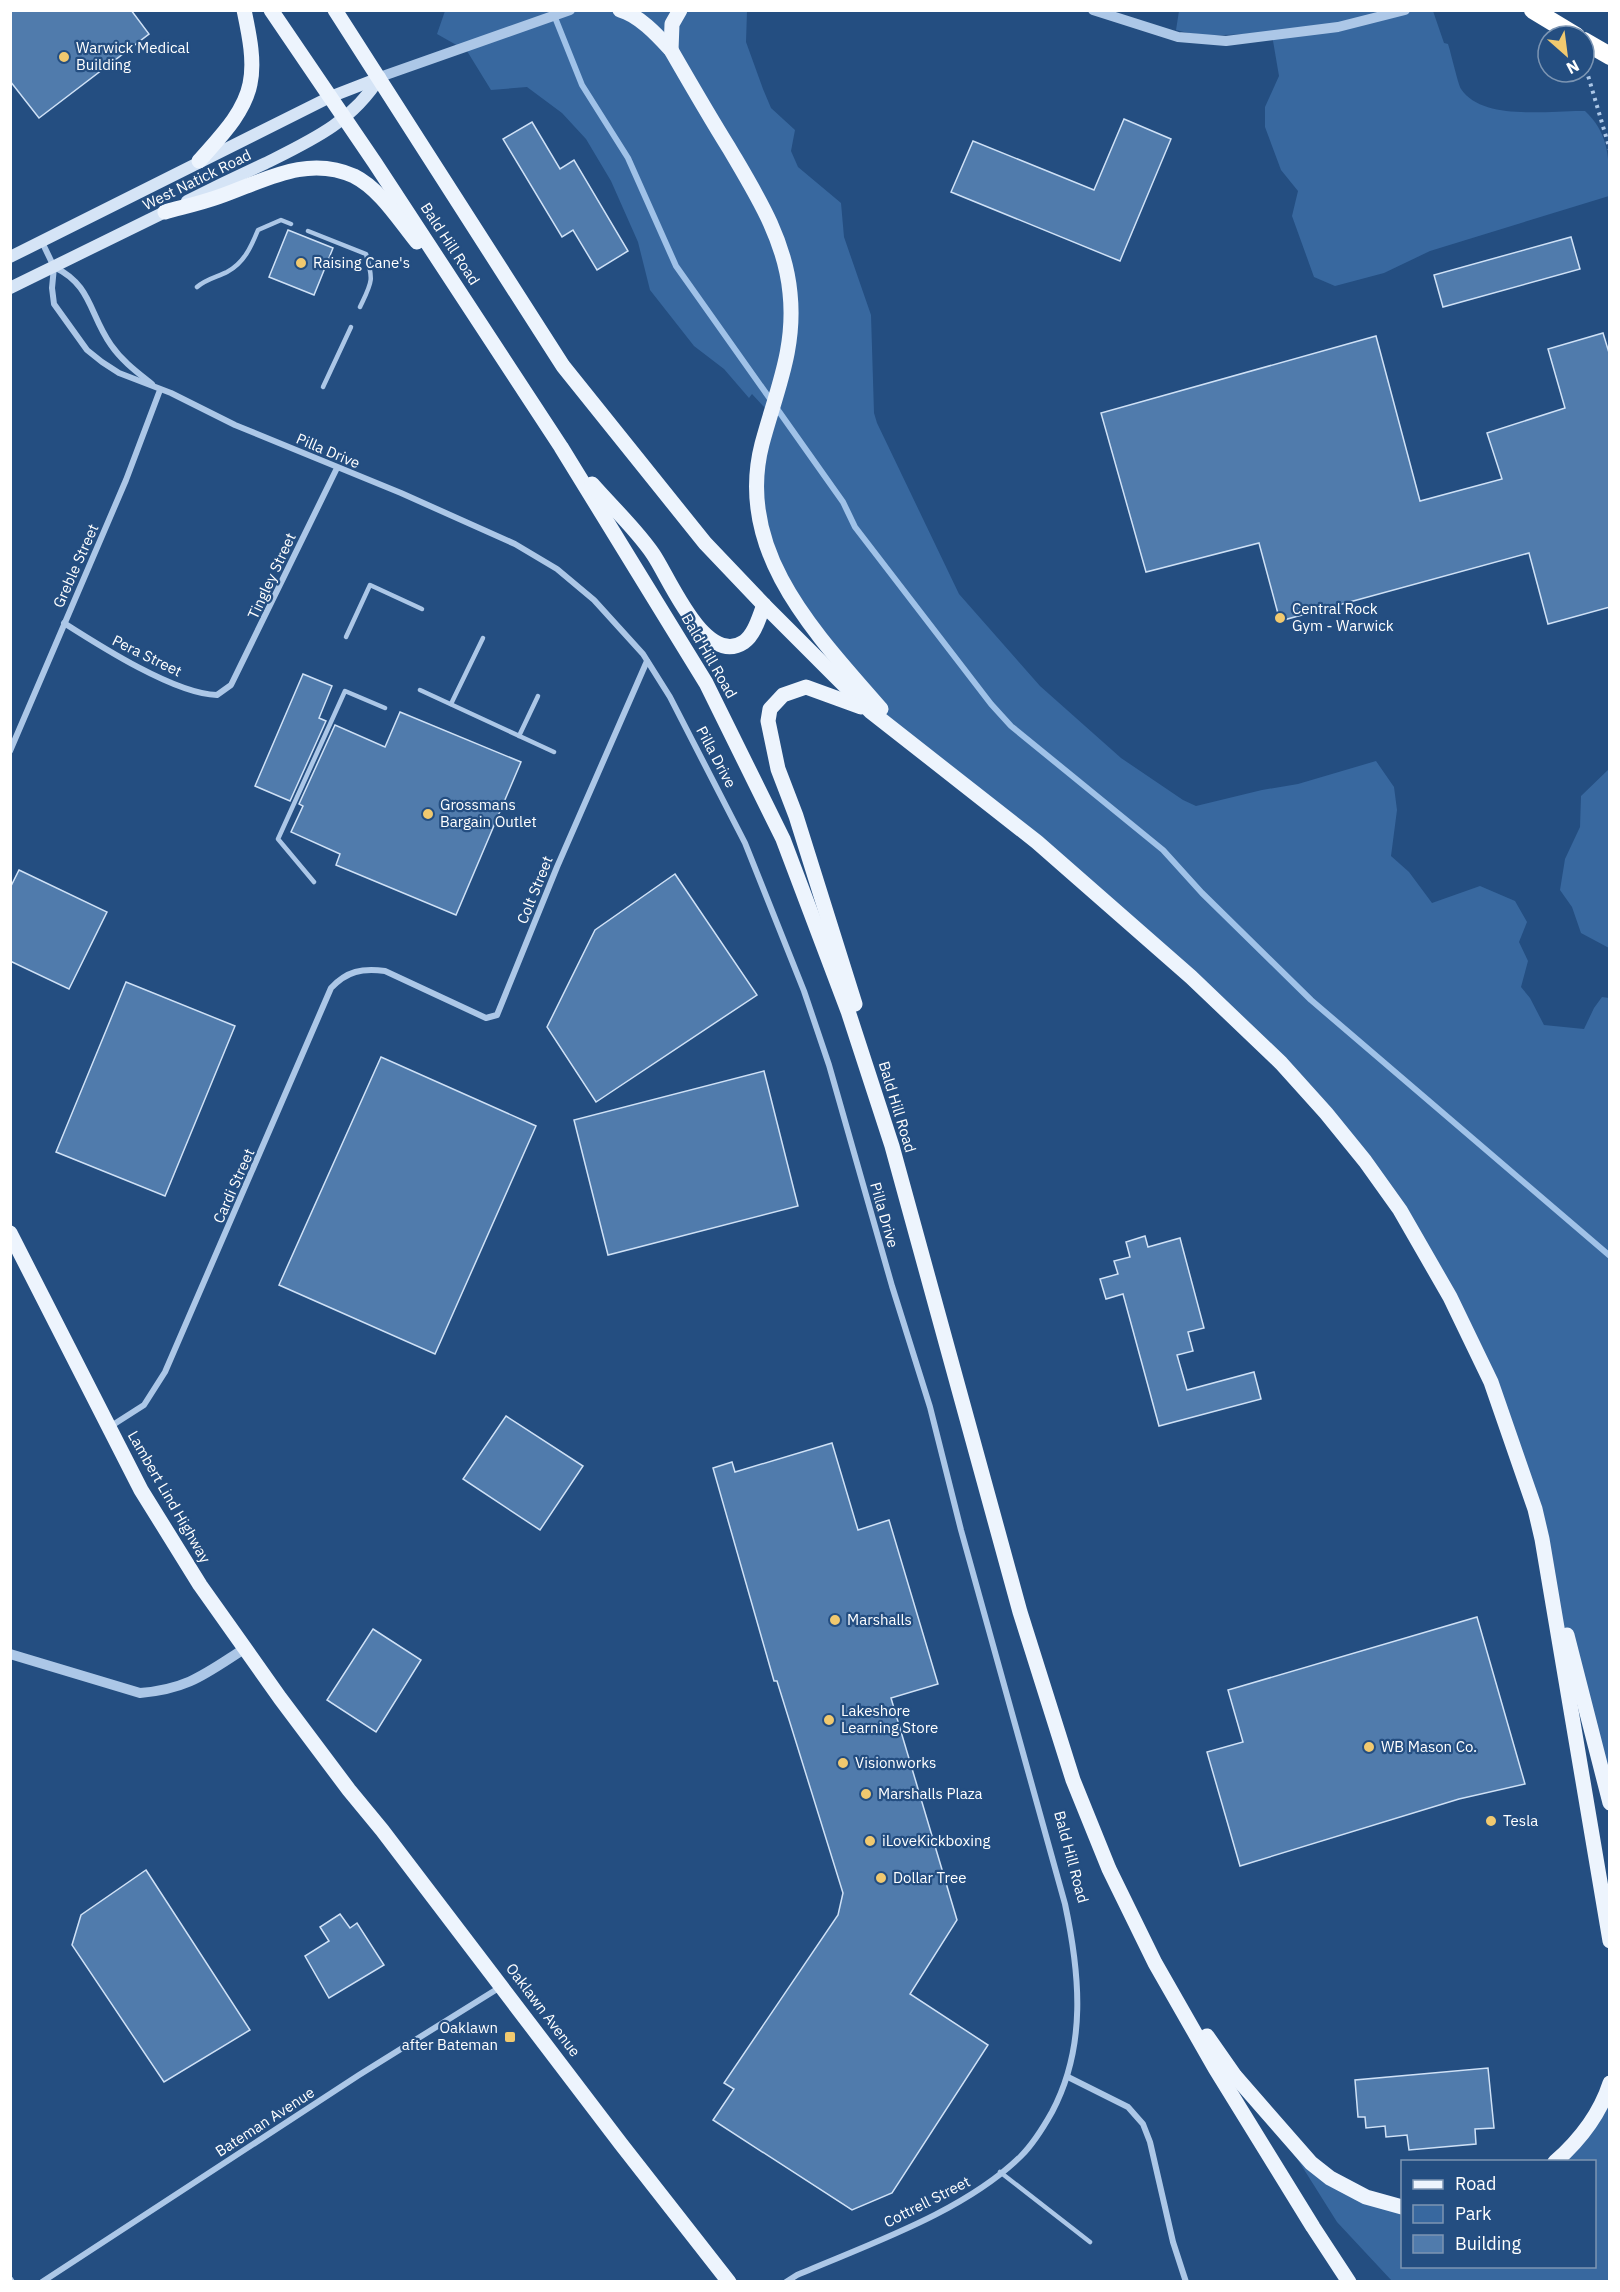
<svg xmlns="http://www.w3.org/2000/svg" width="1620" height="2292" font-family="'IBM Plex Sans',sans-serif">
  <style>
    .green { fill: #38689f }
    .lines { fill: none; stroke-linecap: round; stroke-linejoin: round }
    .stream { stroke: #a0c2e8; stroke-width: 6 }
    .building { fill: #507bac; stroke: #cfe1f6; stroke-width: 1.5 }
    .path { stroke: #acc7e7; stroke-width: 4; stroke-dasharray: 3 4.5; stroke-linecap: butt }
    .service { stroke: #acc7e7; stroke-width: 4.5 }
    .minor { stroke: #acc7e7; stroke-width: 6 }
    .tertiary { stroke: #acc7e7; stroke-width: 10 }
    .secondary { stroke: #d5e4f6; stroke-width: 12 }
    .primary { stroke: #edf4fd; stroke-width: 15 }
    .motorway { stroke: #fff; stroke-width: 18 }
    .poi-dot { fill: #f1c96f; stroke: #244e81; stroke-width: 2 }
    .labels { text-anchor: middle; stroke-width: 4.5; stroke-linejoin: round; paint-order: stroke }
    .poi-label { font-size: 15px; fill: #fff; stroke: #244e81; text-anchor: start }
    .street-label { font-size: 15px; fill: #fff; stroke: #244e81 }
  </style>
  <rect width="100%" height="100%" fill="#244e81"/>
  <g class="green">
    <polygon points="445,11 747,11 746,42 763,89 771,108 795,130 791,151 798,167 841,203 844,237 871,315 874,413 877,423 959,594 1040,686 1121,758 1183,800 1196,806 1262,790 1298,784 1376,761 1394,787 1397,810 1391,856 1409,872 1432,903 1480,886 1515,901 1527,922 1519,942 1528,961 1521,987 1530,998 1544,1025 1584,1029 1594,1008 1602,997 1609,998 1609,1776 1595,1746 1497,1397 1425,1255 1362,1160 1234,1014 905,739 796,609 763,539 765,408 752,394 749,398 724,369 694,346 650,290 638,242 611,181 586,139 562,113 527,87 491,90 467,51 437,34"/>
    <path d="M1179 11H1433L1444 43 1448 44C1451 53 1458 84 1461 89 1483 122 1551 110 1585 111 1611 135 1609 163 1609 196L1430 251 1384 273 1335 286 1314 277 1292 216 1298 191 1281 170 1265 127V107L1279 76 1272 35 1270 32C1240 34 1206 39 1176 30Z"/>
    <polygon points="1609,769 1609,948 1581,933 1572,907 1560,890 1565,859 1580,827 1581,796"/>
    <polygon points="1609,2100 1609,2281 1392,2281 1337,2222 1288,2144 1311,2165 1402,2211 1402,2266 1594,2266 1594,2162 1556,2161"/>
  </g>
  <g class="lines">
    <polyline class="stream" points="552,10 582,85 628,158 676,266 843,502 855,527 991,704 1011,726 1163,850 1202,893 1311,1000 1610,1256"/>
  </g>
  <g class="building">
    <polygon points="10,10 131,10 149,34 39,118 10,81"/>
    <polygon points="1124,119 1171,139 1120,261 951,192 973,141 1094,190"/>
    <polygon points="532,122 560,169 574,160 628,251 597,270 573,230 562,237 503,139"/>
    <polygon points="288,230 333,248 314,295 269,277"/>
    <polygon points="1571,237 1580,269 1443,307 1434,275"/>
    <polygon points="1603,333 1610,356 1610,607 1548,624 1529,553 1280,621 1259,543 1146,572 1101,413 1376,336 1420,501 1502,479 1487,433 1565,408 1548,349"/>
    <polygon points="303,674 332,686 319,718 326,721 290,801 255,786"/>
    <polygon points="400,712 521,762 456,915 336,865 340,854 291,832 303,806 299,804 335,725 385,747"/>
    <polygon points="19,870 107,912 69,989 10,961 10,888"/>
    <polygon points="675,874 757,995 596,1102 547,1027 595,930"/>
    <polygon points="126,982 235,1026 165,1196 56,1152"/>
    <polygon points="381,1057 536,1126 435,1354 279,1285"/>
    <polygon points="764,1071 798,1206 608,1255 574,1120"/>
    <polygon points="1145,1236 1148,1247 1180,1238 1204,1328 1188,1332 1193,1351 1177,1355 1187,1390 1254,1372 1261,1399 1159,1426 1123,1294 1106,1299 1100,1279 1118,1274 1114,1261 1130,1257 1126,1242"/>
    <polygon points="506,1416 583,1466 540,1530 463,1479"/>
    <polygon points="832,1443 858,1530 889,1520 938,1684 891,1698 957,1920 910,1994 988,2045 892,2193 852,2210 713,2120 734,2089 724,2083 838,1915 843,1893 777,1681 774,1681 713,1468 732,1462 735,1472"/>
    <polygon points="1477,1617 1525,1784 1459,1799 1240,1866 1207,1752 1243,1742 1228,1690"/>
    <polygon points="373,1629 421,1660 376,1732 327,1700"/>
    <polygon points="146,1870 250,2030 164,2082 72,1945 81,1915"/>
    <polygon points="340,1914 350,1928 357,1923 384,1965 329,1998 305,1956 329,1941 320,1927"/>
    <polygon points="1488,2068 1494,2128 1475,2129 1476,2144 1409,2150 1407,2135 1386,2137 1385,2126 1366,2128 1365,2117 1358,2117 1355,2080"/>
  </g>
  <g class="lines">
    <polyline class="path" points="1584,62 1610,150"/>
    <g class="service">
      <path d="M308 231 366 254C374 281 372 282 360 307"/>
      <path d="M197 287C206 279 217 277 227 272 244 263 251 247 258 230L281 220 291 224"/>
      <polyline points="323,387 351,327"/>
      <polyline points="346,637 370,585 422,609"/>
      <polyline points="420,690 554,752"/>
      <polyline points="451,704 483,638"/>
      <polyline points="519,736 538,696"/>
      <polyline points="314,882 278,839 345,691 385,708"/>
      <polyline points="1000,2172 1090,2242"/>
    </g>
    <g class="minor">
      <path d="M42 242 54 267 52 288 54 304 87 350 102 362 119 373 171 393 235 425 401 493 515 544 557 569 594 600 643 654 670 697 745 843 804 991 829 1065 892 1286 930 1407 961 1530 1065 1904C1080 1974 1087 2046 1052 2112 1043 2128 1034 2143 1021 2156 964 2212 869 2244 797 2275L786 2282"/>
      <path d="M54 267C92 285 89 314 111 345 122 361 137 372 152 384"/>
      <path d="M64 623C100 646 175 694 217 695L231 685 337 468"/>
      <polyline points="10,751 126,480 160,390"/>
      <path d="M108 1428 144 1405 165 1372 331 988C347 971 362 968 385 971L486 1018 497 1015 557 867 647 661"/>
      <polyline points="1068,2077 1128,2107 1143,2124 1150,2142 1173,2242 1186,2282"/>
      <polyline points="10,2279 12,2282"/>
      <polyline points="42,2282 359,2075 502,1986"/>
    </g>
    <g class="tertiary">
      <polyline points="1093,10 1178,37 1226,41 1338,27 1405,10"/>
      <polyline points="380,77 570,10"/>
      <path d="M10 1654 140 1693C188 1689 205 1674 244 1649"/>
    </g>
    <g class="secondary">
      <path d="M187 201C213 188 240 175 266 163 312 140 352 122 380 77"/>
      <polyline points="10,257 330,97 379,78"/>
      <polyline points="10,288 171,209"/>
    </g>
    <g class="primary">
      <polyline points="271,10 375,163 561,447 706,683 783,839 848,1011 892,1146 1020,1612 1073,1780 1109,1869 1155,1963 1215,2068 1313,2227 1349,2282"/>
      <polyline points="335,10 563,366 705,543 764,605 870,711 1037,842 1191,977 1281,1063 1326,1113 1365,1161 1400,1210 1450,1297 1491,1382 1535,1509 1542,1539 1610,1941"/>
      <path d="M620 10C639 15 658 36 671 50 690 83 709 116 729 148 756 194 785 239 790 293 796 349 776 391 762 444 734 552 817 635 881 709"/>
      <polyline points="671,50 672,24 680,10"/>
      <path d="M199 161C218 139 244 114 250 84 255 61 249 34 244 10"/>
      <path d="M165 212C183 207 201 203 218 197 262 182 306 154 354 176 380 189 399 220 417 242"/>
      <path d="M592 484C612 507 636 529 653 554 669 577 705 668 744 642 755 634 759 617 764 605"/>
      <polyline points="855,1004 796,816 778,769 768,721 770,709 783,695 806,687 861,707"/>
      <polyline points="10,1233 141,1490 200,1585 280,1698 349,1790 382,1830 621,2144 729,2282"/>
      <polyline points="1567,1635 1610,1803"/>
      <polyline points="1207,2036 1235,2076 1311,2163 1330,2178 1366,2197 1402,2207"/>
      <path d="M1555 2162C1580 2140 1600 2114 1610 2083"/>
    </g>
    <g class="motorway">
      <polyline points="1533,10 1576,36"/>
      <polyline points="1584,41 1610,56"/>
    </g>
  </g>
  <g class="poi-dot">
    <circle cx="64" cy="57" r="6"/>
    <circle cx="301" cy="263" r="6"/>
    <circle cx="1280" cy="618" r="6"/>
    <circle cx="428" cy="814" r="6"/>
    <circle cx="835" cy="1620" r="6"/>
    <circle cx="829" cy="1720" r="6"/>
    <circle cx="1369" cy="1747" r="6"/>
    <circle cx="843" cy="1763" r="6"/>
    <circle cx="866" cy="1794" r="6"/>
    <circle cx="1491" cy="1821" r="6"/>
    <circle cx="870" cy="1841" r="6"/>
    <circle cx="881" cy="1878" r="6"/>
    <rect x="504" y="2031" width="12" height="12" rx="3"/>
  </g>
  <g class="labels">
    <g class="poi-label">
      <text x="76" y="53">Warwick Medical<tspan x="76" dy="17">Building</tspan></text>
      <text x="313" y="268">Raising Cane's</text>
      <text x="1292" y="614">Central Rock<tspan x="1292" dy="17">Gym - Warwick</tspan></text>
      <text x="440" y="810">Grossmans<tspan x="440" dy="17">Bargain Outlet</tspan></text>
      <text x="847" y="1625">Marshalls</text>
      <text x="841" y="1716">Lakeshore<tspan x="841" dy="17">Learning Store</tspan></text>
      <text x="1381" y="1752">WB Mason Co.</text>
      <text x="855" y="1768">Visionworks</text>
      <text x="878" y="1799">Marshalls Plaza</text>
      <text x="1503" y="1826">Tesla</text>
      <text x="882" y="1846">iLoveKickboxing</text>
      <text x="893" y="1883">Dollar Tree</text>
      <text x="498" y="2033" text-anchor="end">Oaklawn<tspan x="498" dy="17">after Bateman</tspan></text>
    </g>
    <g class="street-label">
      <text transform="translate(197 180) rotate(-26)" y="5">West Natick Road</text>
      <text transform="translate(450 244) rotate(57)" y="5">Bald Hill Road</text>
      <text transform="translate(328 451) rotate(23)" y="5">Pilla Drive</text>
      <text transform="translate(76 566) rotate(-66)" y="5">Greble Street</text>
      <text transform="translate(272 576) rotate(-65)" y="5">Tingley Street</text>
      <text transform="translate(147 656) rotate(26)" y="5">Pera Street</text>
      <text transform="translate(709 656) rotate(60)" y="5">Bald Hill Road</text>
      <text transform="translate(716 757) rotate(62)" y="5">Pilla Drive</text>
      <text transform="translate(535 890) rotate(-68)" y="5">Colt Street</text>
      <text transform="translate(897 1107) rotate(73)" y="5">Bald Hill Road</text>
      <text transform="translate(234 1186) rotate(-66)" y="5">Cardi Street</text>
      <text transform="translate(884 1215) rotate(74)" y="5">Pilla Drive</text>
      <text transform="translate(169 1497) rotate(60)" y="5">Lambert Lind Highway</text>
      <text transform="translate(1071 1857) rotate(75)" y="5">Bald Hill Road</text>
      <text transform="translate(543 2010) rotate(53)" y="5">Oaklawn Avenue</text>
      <text transform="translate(265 2122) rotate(-33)" y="5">Bateman Avenue</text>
      <text transform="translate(927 2202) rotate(-27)" y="5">Cottrell Street</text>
    </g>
  </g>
  <rect width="1620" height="2292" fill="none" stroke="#ffffff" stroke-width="24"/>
  <rect x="1401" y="2160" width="195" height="108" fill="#244e81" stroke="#7c95b3" stroke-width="1.5"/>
  <rect x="1413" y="2180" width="30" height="9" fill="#edf4fd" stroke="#7c95b3" stroke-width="1.5"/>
  <text x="1455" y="2190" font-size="18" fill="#ffffff">Road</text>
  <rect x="1413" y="2205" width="30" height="18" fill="#38689f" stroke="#7c95b3" stroke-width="1.5"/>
  <text x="1455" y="2220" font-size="18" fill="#ffffff">Park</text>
  <rect x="1413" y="2235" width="30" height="18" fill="#507bac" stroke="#7c95b3" stroke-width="1.5"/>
  <text x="1455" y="2250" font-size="18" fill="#ffffff">Building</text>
  <g transform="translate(1566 54) rotate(152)"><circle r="28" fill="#244e81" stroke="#7c95b3" stroke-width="1.5"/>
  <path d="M0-4.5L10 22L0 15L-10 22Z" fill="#f1c96f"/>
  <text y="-9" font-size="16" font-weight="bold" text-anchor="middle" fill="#ffffff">N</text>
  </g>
</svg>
